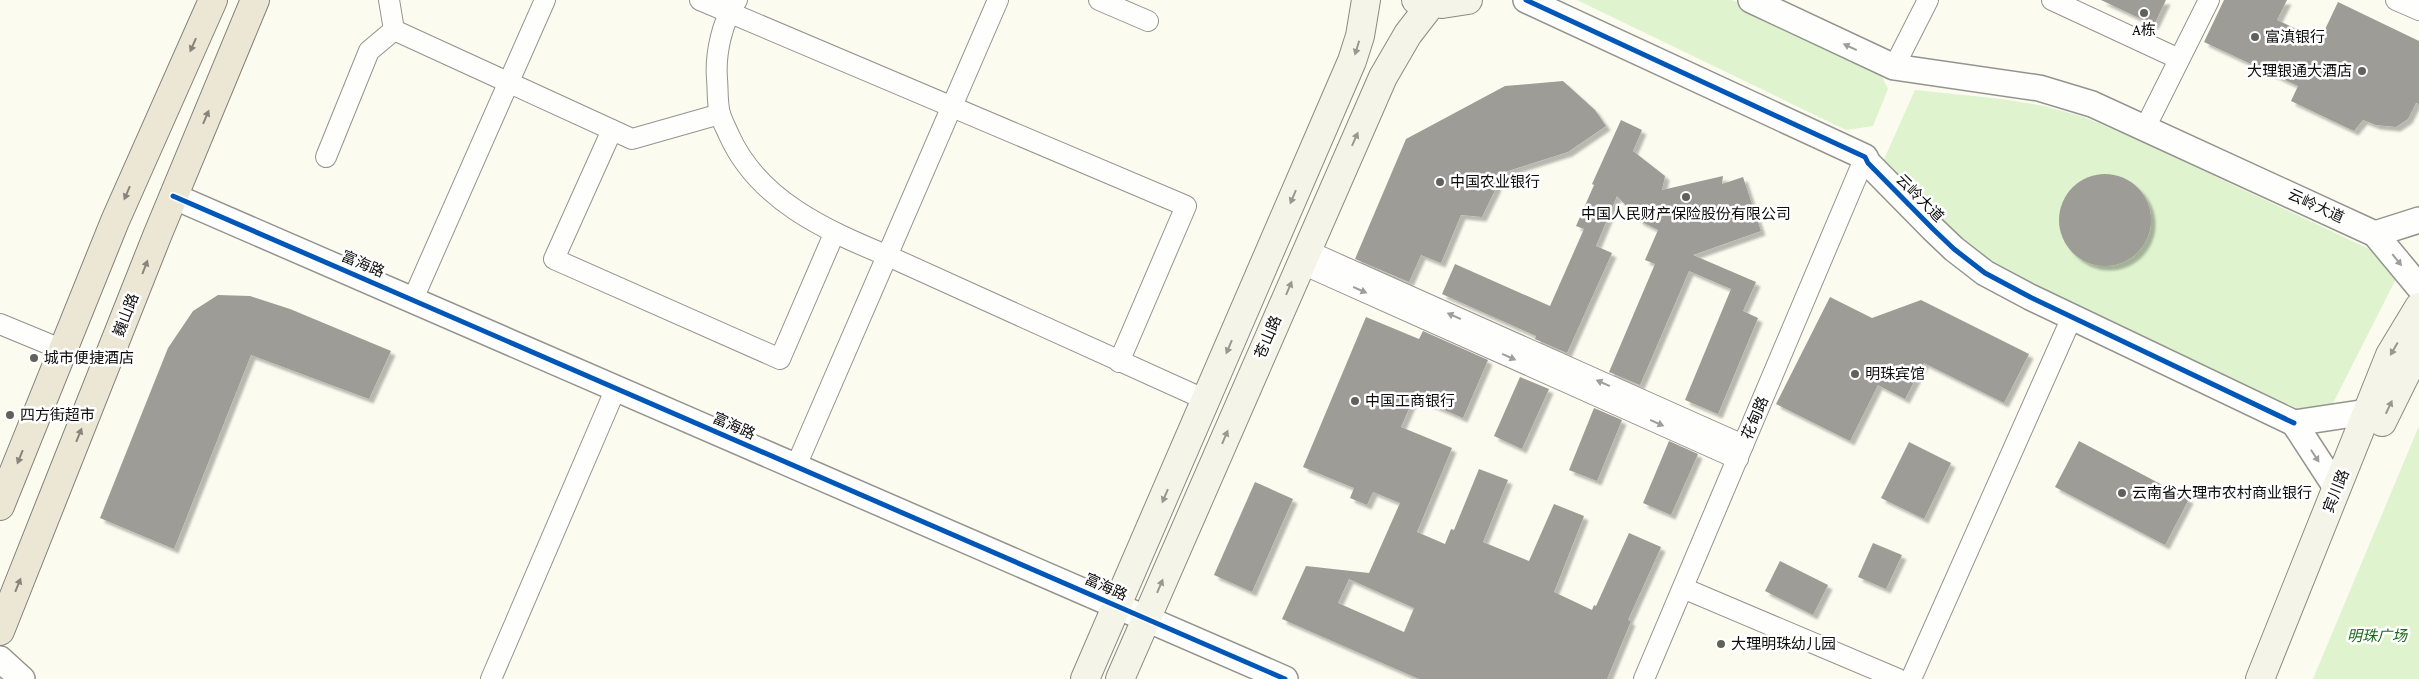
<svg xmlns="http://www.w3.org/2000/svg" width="2419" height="679" font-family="'Crimson Pro','Noto Sans SC',serif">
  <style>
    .green { fill: #def3ce }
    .building { fill: #9e9c96; fill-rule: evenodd; filter: url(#shadow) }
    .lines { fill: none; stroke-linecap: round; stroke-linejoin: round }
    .minor-casing { stroke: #94948f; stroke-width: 22 }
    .tertiary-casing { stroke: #94948f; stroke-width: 28 }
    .secondary-casing { stroke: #8b8b86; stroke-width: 30 }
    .trunk-casing { stroke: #81817c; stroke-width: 30 }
    .minor { stroke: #fefefd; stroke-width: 20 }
    .tertiary { stroke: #fefefd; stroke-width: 25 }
    .secondary { stroke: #f4f5e8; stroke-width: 28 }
    .trunk { stroke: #ece6d5; stroke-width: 28 }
    .cycleway-casing { stroke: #fff; stroke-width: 8 }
    .cycleway { stroke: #0057b8; stroke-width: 5 }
    .oneway { fill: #88847b }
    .oneway2 { fill: #9e9e9d }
    .oneway3 { fill: #989890 }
    .poi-dot { fill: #60605c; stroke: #fff; stroke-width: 2 }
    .labels { text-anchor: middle; stroke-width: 5; stroke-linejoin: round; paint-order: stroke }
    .poi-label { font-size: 15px; fill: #0d0d0d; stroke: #fff; text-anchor: start }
    .street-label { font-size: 15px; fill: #0d0d0d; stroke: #fff }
    .park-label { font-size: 15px; font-style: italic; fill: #1b6819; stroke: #fff }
  </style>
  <defs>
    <filter id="shadow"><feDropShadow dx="4.5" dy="4.5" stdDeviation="1" flood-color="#0004"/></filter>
  </defs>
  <rect width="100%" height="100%" fill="#fbfbf0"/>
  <g class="green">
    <polygon points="1577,0 1732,0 1877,66 1888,89 1873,126 1846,130"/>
    <polygon points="1915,90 2002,99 2044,106 2084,117 2140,141 2403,265 2324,421 2003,271 1976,253 1881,166"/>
    <polygon points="2419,426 2419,679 2313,679"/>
  </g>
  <g class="building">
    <polygon points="2101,0 2166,0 2154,25"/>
    <polygon points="2224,0 2287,0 2277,20 2320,40 2338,2 2419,41 2419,104 2416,103 2408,119 2396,127 2376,125 2363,120 2354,131 2291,101 2298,86 2204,42"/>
    <polygon points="1563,81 1595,110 1606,126 1568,152 1489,177 1497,186 1482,217 1461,215 1441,263 1421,255 1409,282 1355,259 1406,139 1505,86"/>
    <polygon points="1621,120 1642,130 1633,151 1665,176 1662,190 1723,176 1722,184 1743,177 1761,231 1693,255 1756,282 1743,311 1758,318 1718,414 1685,400 1731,289 1689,271 1640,385 1609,372 1655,264 1645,260 1658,230 1640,221 1617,196 1596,246 1612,253 1567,353 1535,339 1536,336 1442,294 1455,264 1550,306 1584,229 1576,226 1594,185 1592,184"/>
    <circle cx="2105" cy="220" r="46"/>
    <polygon points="218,295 250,296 290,309 391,351 369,399 251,355 174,549 100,518 168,348 193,311"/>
    <polygon points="1830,297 1872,318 1921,300 2029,354 2004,403 1924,363 1905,399 1878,385 1850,441 1776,404"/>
    <path d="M1366 317 1419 339 1423 331 1488 360 1463 418 1414 397 1401 427 1452 448 1417 532 1445 544 1451 529 1454 530 1479 469 1508 480 1483 542 1529 561 1554 504 1584 516 1554 592 1592 610 1594 605 1596 606 1629 533 1661 547 1628 620 1631 621 1607 679H1419L1282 619 1306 566 1369 573 1400 503 1373 492 1367 505 1350 498 1354 488 1303 467ZM1349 579 1414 608 1404 632 1338 603Z"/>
    <polygon points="1520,377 1549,389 1522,449 1494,436"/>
    <polygon points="1594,408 1622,420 1597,481 1569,470"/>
    <polygon points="1669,441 1698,454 1671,515 1643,503"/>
    <polygon points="2079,441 2189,499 2165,545 2055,487"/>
    <polygon points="1909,442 1951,463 1924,519 1881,498"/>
    <polygon points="1255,482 1293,499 1252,592 1214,575"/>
    <polygon points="1873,543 1902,555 1886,589 1858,577"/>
    <polygon points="1780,561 1828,585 1813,615 1765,591"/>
  </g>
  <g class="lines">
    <g class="minor-casing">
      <g id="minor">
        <polyline points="389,0 394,30"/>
        <polyline points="700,0 1186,206 1119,362"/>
        <path d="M737 0C722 21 715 54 717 79 718 90 717 103 720 114 722 121 726 128 729 135 758 200 825 230 888 256L1206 400"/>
        <polyline points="1099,0 1148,21"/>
        <polyline points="2052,0 2179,59"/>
        <polyline points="2396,0 2419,10"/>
        <polyline points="394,30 632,139 720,114"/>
        <polyline points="1894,67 1928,0"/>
        <polyline points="2145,128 2209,0"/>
        <polyline points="612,130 554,259 780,359 834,234"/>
        <polyline points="326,157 369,51 394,30"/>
        <polyline points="1306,250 1743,445"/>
        <polyline points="1300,263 1738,459"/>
        <polyline points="413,299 545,0"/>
        <polyline points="0,324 63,350"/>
        <polyline points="796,466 998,0"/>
        <polyline points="1683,588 1898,679"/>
        <polyline points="491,679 616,388"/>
        <polyline points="1644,679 1865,157"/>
        <polyline points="1911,679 2072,317"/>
      </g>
    </g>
    <g class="tertiary-casing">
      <g id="tertiary">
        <polyline points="1526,0 1865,157 1868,163 1933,229 1954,249 1985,273 2030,297 2294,423"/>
        <polyline points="1751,0 1894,67 2039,88 2092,104 2375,234 2419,287"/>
        <polyline points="173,196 1285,679"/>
        <polyline points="2375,234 2419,220"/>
        <polyline points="2294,423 2337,489"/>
        <polyline points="2294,423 2367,412"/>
        <polyline points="0,659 22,679"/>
      </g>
    </g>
    <g class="secondary-casing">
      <g id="secondary">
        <polyline points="1416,0 1442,4 1468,0"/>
        <polyline points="2382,422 2419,347"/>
        <polyline points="1085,679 1352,61 1360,36 1366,0"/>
        <polyline points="1120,679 1383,77 1408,34 1432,3"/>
        <polyline points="2260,679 2390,355 2419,307"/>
      </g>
    </g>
    <g class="trunk-casing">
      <g id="trunk">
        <polyline points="0,506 115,221 213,0"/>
        <polyline points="0,631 157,236 255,0"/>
      </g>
    </g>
    <use href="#minor" class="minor"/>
    <use href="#tertiary" class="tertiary"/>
    <use href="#secondary" class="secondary"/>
    <use href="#trunk" class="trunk"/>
    <g class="cycleway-casing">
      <g id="cycleway">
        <polyline points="1526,0 1865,157 1868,163 1933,229 1954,249 1985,273 2030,297 2294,423"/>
        <polyline points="173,196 1285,679"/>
      </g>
    </g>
    <use href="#cycleway" class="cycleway"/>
  </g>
  <defs><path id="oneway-solid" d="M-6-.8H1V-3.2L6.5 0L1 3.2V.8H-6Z" transform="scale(1.25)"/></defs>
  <g class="oneway">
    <use href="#oneway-solid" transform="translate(193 45) rotate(114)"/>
    <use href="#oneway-solid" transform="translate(206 117) rotate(-67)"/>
    <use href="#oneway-solid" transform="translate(127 193) rotate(113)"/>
    <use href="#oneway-solid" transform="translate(145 267) rotate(-69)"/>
    <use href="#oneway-solid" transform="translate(79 435) rotate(-68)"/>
    <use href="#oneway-solid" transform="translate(20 457) rotate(112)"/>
    <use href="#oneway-solid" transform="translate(18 585) rotate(-68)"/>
  </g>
  <g class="oneway2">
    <use href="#oneway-solid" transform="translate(1850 47) rotate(-155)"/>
    <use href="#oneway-solid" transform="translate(2397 260) rotate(51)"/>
    <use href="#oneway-solid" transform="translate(1360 290) rotate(24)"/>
    <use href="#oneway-solid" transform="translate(1454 316) rotate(-156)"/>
    <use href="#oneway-solid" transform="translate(1509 357) rotate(24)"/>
    <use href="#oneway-solid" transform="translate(1603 383) rotate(-156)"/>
    <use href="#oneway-solid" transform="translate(1657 423) rotate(24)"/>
    <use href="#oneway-solid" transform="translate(2315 456) rotate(57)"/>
  </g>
  <g class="oneway3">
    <use href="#oneway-solid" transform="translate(1357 48) rotate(107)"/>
    <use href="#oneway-solid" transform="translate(1355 139) rotate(-66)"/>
    <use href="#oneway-solid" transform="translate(1293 197) rotate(113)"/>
    <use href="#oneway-solid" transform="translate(1289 288) rotate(-67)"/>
    <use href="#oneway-solid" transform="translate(1229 347) rotate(113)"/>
    <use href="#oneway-solid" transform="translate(2394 349) rotate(120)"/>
    <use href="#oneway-solid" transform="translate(2389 407) rotate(-65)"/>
    <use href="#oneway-solid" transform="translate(1225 437) rotate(-67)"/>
    <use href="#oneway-solid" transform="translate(1165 496) rotate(113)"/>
    <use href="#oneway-solid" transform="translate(1160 586) rotate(-67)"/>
  </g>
  <g class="poi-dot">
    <circle cx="2144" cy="13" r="5"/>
    <circle cx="2255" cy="37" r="5"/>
    <circle cx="2362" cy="71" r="5"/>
    <circle cx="1440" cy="182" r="5"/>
    <circle cx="1686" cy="197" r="5"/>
    <circle cx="34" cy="358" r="5"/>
    <circle cx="1855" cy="374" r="5"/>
    <circle cx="1355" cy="401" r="5"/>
    <circle cx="10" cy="415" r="5"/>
    <circle cx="2122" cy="493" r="5"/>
    <circle cx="1721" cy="644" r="5"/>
  </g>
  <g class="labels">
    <g class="poi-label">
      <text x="2144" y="35" text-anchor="middle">A栋</text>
      <text x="2265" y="42">富滇银行</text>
      <text x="2352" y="76" text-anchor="end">大理银通大酒店</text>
      <text x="1450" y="187">中国农业银行</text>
      <text x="1686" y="219" text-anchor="middle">中国人民财产保险股份有限公司</text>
      <text x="44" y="363">城市便捷酒店</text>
      <text x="1865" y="379">明珠宾馆</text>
      <text x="1365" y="406">中国工商银行</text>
      <text x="20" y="420">四方街超市</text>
      <text x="2132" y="498">云南省大理市农村商业银行</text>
      <text x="1731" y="649">大理明珠幼儿园</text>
    </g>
    <g class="street-label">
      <text transform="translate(1920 198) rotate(45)" y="5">云岭大道</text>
      <text transform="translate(2316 206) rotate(25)" y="5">云岭大道</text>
      <text transform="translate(363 264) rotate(23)" y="5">富海路</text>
      <text transform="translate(126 315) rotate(-69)" y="5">巍山路</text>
      <text transform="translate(1268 337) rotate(-67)" y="5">苍山路</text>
      <text transform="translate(1755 418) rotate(-67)" y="5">花甸路</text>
      <text transform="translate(734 426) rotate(24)" y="5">富海路</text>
      <text transform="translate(2336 491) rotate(-68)" y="5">宾川路</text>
      <text transform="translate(1106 587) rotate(24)" y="5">富海路</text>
    </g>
    <g class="park-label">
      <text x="2377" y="641">明珠广场</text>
    </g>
  </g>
</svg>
